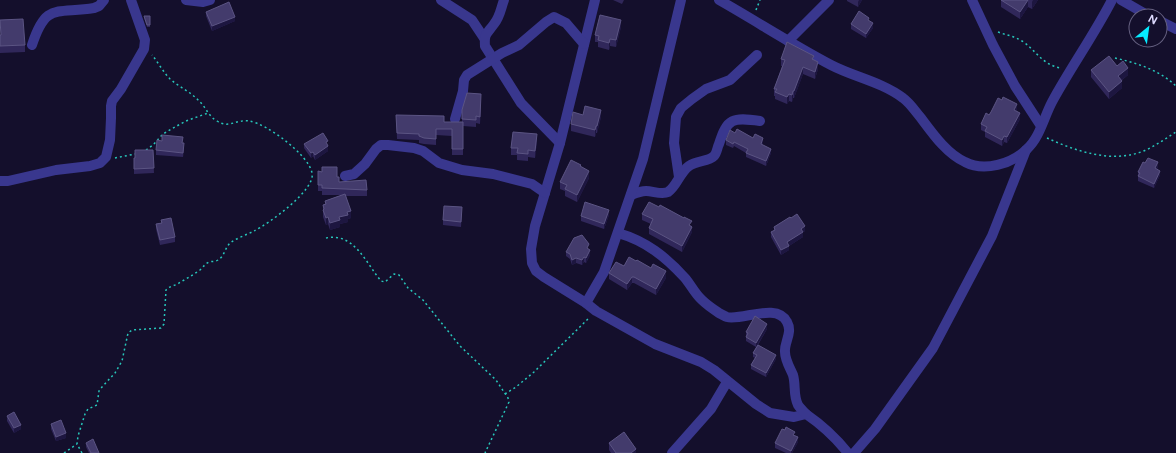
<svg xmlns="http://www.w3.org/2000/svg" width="1176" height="453" font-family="Figtree,sans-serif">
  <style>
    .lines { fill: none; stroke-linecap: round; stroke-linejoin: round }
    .path { stroke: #27c6ba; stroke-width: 1.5; stroke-dasharray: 2 3; stroke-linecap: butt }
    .minor { stroke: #39378e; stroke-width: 10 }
    .wall { fill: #30275a }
    .shaded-wall { fill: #1d1640 }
    .building { fill: #433b6c; stroke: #5b5483 }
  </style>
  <rect width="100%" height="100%" fill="#140f2c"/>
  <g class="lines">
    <g class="path">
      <polyline points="756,10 760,0"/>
      <path d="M998 32C1006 35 1014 36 1022 41 1036 50 1042 65 1061 68"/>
      <path d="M1115 58C1137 63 1159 70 1176 86"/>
      <path d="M1047 138C1076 151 1110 163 1141 152 1154 147 1165 139 1176 132"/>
      <polyline points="146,150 153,145 163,134 175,127 186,121 208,113"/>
      <polyline points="115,158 135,154"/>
      <path d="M326 238C354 232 366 263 381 281L385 282 394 274 399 275 408 288 423 300 460 346 496 380 508 398 509 402 485 453"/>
      <polyline points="505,394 516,387 534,372 589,318"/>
      <polyline points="64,453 77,444"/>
      <path d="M82 453 77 444 78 436 85 414 88 409 97 405 99 391 102 387 115 373 122 361 128 333 132 330 161 328 164 324 166 290C169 286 175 286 179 283 186 279 193 275 200 270 203 267 205 264 209 262 212 261 215 262 218 260 224 257 225 248 230 243 237 238 246 235 254 231 268 224 316 190 312 173 309 155 266 123 249 121 236 119 229 129 217 121 208 116 206 107 199 101 191 92 179 87 170 79 163 72 158 62 152 55"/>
    </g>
    <g class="minor">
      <polyline points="186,0 203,2 210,0"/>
      <polyline points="441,0 472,20 484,38"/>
      <path d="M504 0C501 8 500 17 494 24 487 34 484 33 485 46L521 103 560 143"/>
      <path d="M595 0 560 143 535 226 531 249 532 263 536 271 544 277 586 303 596 311 655 344 701 362 714 370 756 404 770 413 794 417 806 414C822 425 836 438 848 453"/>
      <path d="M719 0C756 21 793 45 831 65 854 77 882 82 903 98 910 103 915 111 921 118 933 134 947 154 965 162 984 172 1012 164 1027 149 1040 137 1044 117 1052 102 1071 67 1094 35 1112 0"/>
      <polyline points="972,0 993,45 1015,86 1041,126"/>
      <polyline points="1121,0 1149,16"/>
      <polyline points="1160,21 1176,29"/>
      <polyline points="788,41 829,0"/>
      <path d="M32 45C46 2 56 14 94 8L99 6 104 0"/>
      <polyline points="455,119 463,91 464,80 467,75 502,53 519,45 546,22 554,17 566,23 584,44"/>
      <polyline points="345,176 354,174 365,164 376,149 381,145 388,145 414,148 423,151 439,163 462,170 493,174 532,184 545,193"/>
      <polyline points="679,177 674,143 676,117 681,108 692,99 706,89 730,80 757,55"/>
      <polyline points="0,181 8,181 56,170 90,166 100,163 106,157 110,140 111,118 111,106 112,101 121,89 144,49 145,40 131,0"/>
      <path d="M631 195C636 193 641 191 646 191 653 191 662 195 668 192 677 186 680 172 689 166 697 160 708 162 714 156 717 153 717 148 719 144 727 118 733 117 760 121"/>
      <path d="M618 233C646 241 666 257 685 278 691 285 695 294 702 300 707 305 713 309 719 313 721 314 724 316 727 317 742 321 777 302 787 322 793 333 784 342 785 352 785 360 790 368 793 375 796 385 793 395 798 405 800 408 803 411 806 414"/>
      <polyline points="586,303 604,272 643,159 681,0"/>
      <polyline points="672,453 711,409 727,382"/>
      <polyline points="854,453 875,429 933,348 992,236 1026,150"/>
    </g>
  </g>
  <g class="wall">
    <polygon points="613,0 624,0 622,4"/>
    <polygon points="847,0 862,0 858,7 847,1"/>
    <polygon points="1001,0 1038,0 1032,9 1028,7 1020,19 1001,7"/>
    <polygon points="206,12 235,21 212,31 206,16"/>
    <polygon points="144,16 150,16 150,27 147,27 144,18"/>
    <polygon points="0,20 25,45 25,52 0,53 0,35 1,35"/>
    <polygon points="869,21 873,28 866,38 851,29 851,24"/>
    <polygon points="621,27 616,47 610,46 609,50 598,47 598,42 595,42 595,35"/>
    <polygon points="781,59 814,60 818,69 815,79 803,74 794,98 793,98 792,102 789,101 787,104 775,99 775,96 774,96 774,89 782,66 781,66"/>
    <polygon points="1117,66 1128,75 1121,81 1122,88 1109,99 1091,77 1091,70"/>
    <polygon points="481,101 480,124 476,123 476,127 463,126 463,155 452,155 452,136 436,135 436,145 424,144 419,143 419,140 397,139 396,115 444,122 462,122 462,110"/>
    <polygon points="1017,110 1017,111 1020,119 1007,143 1004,142 1002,146 985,137 985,132 981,130 981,124 989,115"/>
    <polygon points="583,115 601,117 597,133 596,133 595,137 571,131 571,124"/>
    <polygon points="735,133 763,143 762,145 771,153 766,166 746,157 746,153 734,146 733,148 726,145 726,140"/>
    <polygon points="537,141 535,158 528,157 528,161 517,160 517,155 511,155 511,148"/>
    <polygon points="183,143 184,148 183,157 156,155 156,150"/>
    <polygon points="304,144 328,145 328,151 315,160 313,156 311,158 304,148"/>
    <polygon points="153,150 154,173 134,174 134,158 135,158"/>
    <polygon points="1145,163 1158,167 1157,169 1160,175 1154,188 1138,181 1138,172"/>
    <polygon points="581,167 589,178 577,202 565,196 565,191 560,189 560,182"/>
    <polygon points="318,171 337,177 339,182 367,190 367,196 346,196 351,218 348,219 348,222 340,224 340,227 330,230 328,224 326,225 323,217 323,205 325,204 325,201 341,195 322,195 322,191 318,191"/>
    <polygon points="462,212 461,227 443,225 443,220"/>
    <polygon points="642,214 692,226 692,232 682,252 649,234 649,228 651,224 642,220"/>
    <polygon points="609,215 604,229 581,221 581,216"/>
    <polygon points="791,218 805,231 803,232 803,237 789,246 789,250 781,255 771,237 771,232 774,230 774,227"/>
    <polygon points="161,220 175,237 175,242 160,245 156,229 156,224 161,223"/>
    <polygon points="589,249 590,255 586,263 584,262 582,265 576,263 572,265 570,259 566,256 566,252"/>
    <polygon points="636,261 666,278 656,295 634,283 632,283 627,290 609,279 609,273 624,266"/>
    <polygon points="767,329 758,345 776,359 766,377 751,369 751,365 755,358 753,357 753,353 756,347 746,341 746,332"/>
    <polygon points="7,416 21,429 14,433 7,421"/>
    <polygon points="51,424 66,438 56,441 51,429"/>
    <polygon points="795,435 798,442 792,453 786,453 775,448 775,443"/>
    <polygon points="86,443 99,453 89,453 86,447"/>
    <polygon points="609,443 636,453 611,453 609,450"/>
  </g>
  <g class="shaded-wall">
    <polygon points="859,0 862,0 858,7 858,2"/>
    <polygon points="1028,0 1028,7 1020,19 1020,12"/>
    <polygon points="1033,0 1038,0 1032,9 1032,2"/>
    <polygon points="235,17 235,21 212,31 212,26"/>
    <polygon points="621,20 621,27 616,47 616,40"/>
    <polygon points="873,23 873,28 866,38 866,34"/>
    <polygon points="610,39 610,46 609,50 609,43"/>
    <polygon points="818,62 818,69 815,79 815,72"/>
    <polygon points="803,67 803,74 794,98 794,91"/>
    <polygon points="1128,68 1128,75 1118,83 1118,76"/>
    <polygon points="1122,81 1122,88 1109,99 1109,92"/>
    <polygon points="793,91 793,98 792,102 792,95"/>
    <polygon points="481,94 481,101 480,124 480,117"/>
    <polygon points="789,94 789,101 787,104 787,97"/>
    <polygon points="1017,104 1017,110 1014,116 1014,110"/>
    <polygon points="601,110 601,117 597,133 597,126"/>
    <polygon points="1020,113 1020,119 1007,143 1007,137"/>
    <polygon points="596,126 596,133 595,137 595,130"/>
    <polygon points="537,134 537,141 535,158 535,151"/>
    <polygon points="1004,136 1004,142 1002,146 1002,140"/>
    <polygon points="763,138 763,143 761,149 761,144"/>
    <polygon points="328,146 328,151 315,160 315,155"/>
    <polygon points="771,149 771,153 766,166 766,161"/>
    <polygon points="313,152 313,156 311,158 311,153"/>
    <polygon points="1158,162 1158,167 1155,173 1155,168"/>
    <polygon points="589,171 589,178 577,202 577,195"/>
    <polygon points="1160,171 1160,175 1154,188 1154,184"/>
    <polygon points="609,210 609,215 604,229 604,224"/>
    <polygon points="351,211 351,218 348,219 348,222 340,224 340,227 330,230 330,223 347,212"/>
    <polygon points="328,217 328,224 326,225 326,218"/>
    <polygon points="805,226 805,231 803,232 803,237 789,246 789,250 781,255 781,250 787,242 801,229"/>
    <polygon points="692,227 692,232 682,252 682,246"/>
    <polygon points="590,250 590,255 586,263 586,258"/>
    <polygon points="584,257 584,262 582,265 582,260"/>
    <polygon points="576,258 576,263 572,265 572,260"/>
    <polygon points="666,271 666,278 656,295 656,289"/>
    <polygon points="632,277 632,283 627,290 627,284"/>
    <polygon points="767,324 767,329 756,347 756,343"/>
    <polygon points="776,355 776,359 766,377 766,373"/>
    <polygon points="21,425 21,429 14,433 14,428"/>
    <polygon points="66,433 66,438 56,441 56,437"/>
    <polygon points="798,437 798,442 792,453 791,453 791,451"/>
    <polygon points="636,449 636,453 631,453"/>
  </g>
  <g class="building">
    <polygon points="1001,0 1028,0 1020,12"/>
    <polygon points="229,2 235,17 212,26 206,12"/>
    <polygon points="859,11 869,18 868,20 873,23 866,34 851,24"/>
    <polygon points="600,15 621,20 616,40 610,39 609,43 598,40 599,36 595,35"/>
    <polygon points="144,16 150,16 150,25 147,25"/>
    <polygon points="23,19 25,45 0,46 0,35 1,35 0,20"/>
    <polygon points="787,42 814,56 812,59 818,62 815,72 803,67 794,91 793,91 792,95 789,94 787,97 775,92 777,89 774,89 785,60 781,59"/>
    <polygon points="1109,56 1117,66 1123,61 1128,68 1118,76 1122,81 1109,92 1091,70"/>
    <polygon points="467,93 481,94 480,117 476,116 476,120 462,119 462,110"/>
    <polygon points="1003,97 1017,104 1014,110 1020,113 1007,137 1004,136 1002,140 985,131 987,127 981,124 986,113 989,115 991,112 998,98 1002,100"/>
    <polygon points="585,106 601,110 597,126 596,126 595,130 571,124 573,112 583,115"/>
    <polygon points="396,115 444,116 444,122 463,122 463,149 452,149 452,129 436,129 436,139 424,138 419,136 419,134 397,133"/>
    <polygon points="737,129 753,138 755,134 763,138 761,144 771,149 766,161 746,153 748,149 734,142 733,144 726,140 730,130 735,133"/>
    <polygon points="513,132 537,134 535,151 528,150 528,154 517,153 518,148 511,148"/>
    <polygon points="323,133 328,141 326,142 328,146 315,155 313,152 311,153 304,144"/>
    <polygon points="162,135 183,137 182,143 184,143 183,153 156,150 157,140 162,141"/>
    <polygon points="135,150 153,150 154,168 134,169 134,158 135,158"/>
    <polygon points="1148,158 1158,162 1155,168 1160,171 1154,184 1138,176 1140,173 1138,172 1143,162 1145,163"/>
    <polygon points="571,160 581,165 580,166 589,171 577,195 565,189 567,185 560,182"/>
    <polygon points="322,167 337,167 337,177 339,177 339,182 366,180 367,190 322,188 322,185 318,185 318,171 322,172"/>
    <polygon points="345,194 351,211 347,212 348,215 339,217 340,220 330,223 328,217 326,218 323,210 324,209 323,205 326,204 325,201"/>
    <polygon points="585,202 609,210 604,224 581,216"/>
    <polygon points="649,202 659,207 660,205 684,218 684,217 692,221 689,225 692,227 682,246 649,228 653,219 642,214"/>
    <polygon points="444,206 462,207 461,222 443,220"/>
    <polygon points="797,214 805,226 801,229 803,232 787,242 789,246 781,250 771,232 775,230 774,227 790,217 791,218"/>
    <polygon points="171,218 175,237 160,240 156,224 162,223 161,220"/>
    <polygon points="582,235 589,244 587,248 590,250 586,258 584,257 582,260 576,258 572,260 570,254 566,252 574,238"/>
    <polygon points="629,257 636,261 637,260 651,268 653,264 666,271 656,289 634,277 632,277 627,284 609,273 616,262 624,266"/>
    <polygon points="755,316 767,324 756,343 746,337 748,333 746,332"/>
    <polygon points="758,345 776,355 766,373 751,365 757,355 753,353"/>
    <polygon points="14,412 21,425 14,428 7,416"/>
    <polygon points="61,420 66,433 56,437 51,424"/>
    <polygon points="786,427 795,432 793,435 798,437 791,451 775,443 782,429 785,430"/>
    <polygon points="624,432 636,449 631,453 616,453 609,443"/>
    <polygon points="93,439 99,453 91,453 86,443"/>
  </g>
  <g transform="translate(1148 28) rotate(29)"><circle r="19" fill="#140f2c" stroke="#656080"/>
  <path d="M0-3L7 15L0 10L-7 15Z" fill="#06eaff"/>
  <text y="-6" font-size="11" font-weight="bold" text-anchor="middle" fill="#dedaff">N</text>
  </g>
</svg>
